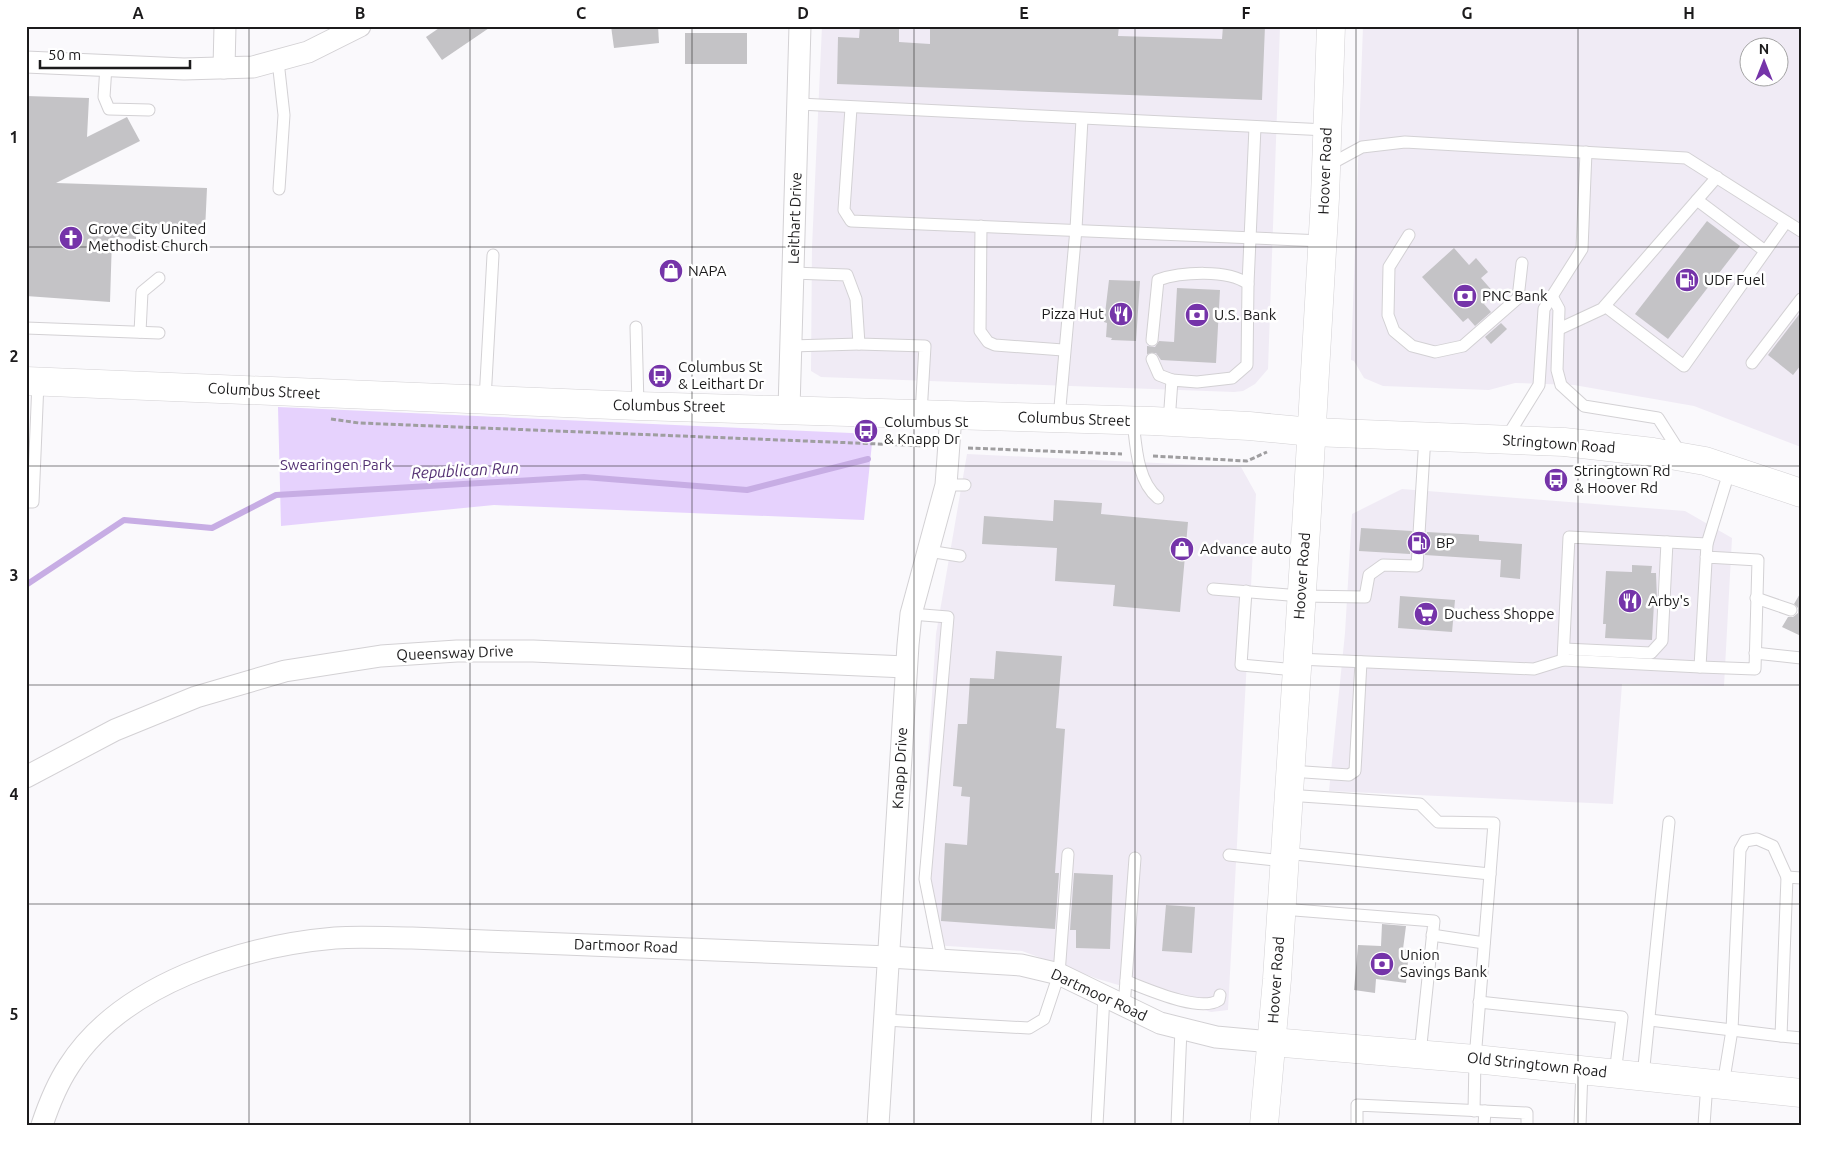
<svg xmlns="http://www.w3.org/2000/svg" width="1827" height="1151" font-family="Ubuntu,sans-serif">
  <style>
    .built { fill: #f0ebf5; fill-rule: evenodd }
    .green { fill: #e6d2fd }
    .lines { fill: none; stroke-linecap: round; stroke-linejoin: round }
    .stream { stroke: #c7ade4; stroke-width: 6 }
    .building { fill: #c4c3c6 }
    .lane-casing { stroke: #d3d1d4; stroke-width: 13 }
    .street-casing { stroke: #d3d1d4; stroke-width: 23 }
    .secondary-casing { stroke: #d3d1d4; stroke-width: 29 }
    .path { stroke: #9f9ea0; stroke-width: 3; stroke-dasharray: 5 2.5; stroke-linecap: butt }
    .lane { stroke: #fff; stroke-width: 11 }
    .street { stroke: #fff; stroke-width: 21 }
    .secondary { stroke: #fff; stroke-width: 28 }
    .grid { fill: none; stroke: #1c1b1c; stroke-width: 1; stroke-opacity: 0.55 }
    .labels { text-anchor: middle; stroke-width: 5; stroke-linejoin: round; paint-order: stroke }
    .street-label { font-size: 15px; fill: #1c1b1c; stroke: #fff }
    .poi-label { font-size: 15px; fill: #1c1b1c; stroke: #fff; text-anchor: start }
    .park-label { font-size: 15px; fill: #533173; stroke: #fff }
    .water-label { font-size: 16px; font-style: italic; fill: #553274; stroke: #fff }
    .neatline { fill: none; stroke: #1c1b1c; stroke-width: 2 }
    .grid-label { font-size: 16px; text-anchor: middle; font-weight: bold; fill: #1c1b1c }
  </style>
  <rect width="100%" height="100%" fill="#faf9fc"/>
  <g class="built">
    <polygon points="822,26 1280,26 1268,369 1255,384 1243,391 1234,392 821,377 811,371 812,247"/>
    <path d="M1363 26H1801V447L1694 406 1574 385 1515 383 1489 390 1383 386 1364 378 1354 361 1351 360ZM1750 48H1780V78H1750Z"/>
    <polygon points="967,454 1241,467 1256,494 1228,1010 1211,1012 1098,979 1022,951 933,945 920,878 936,634"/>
    <polygon points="1402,489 1685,511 1732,538 1724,686 1622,684 1613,804 1329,791 1345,633 1352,514"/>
  </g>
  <polygon class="green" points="278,407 873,434 864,520 494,505 281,526"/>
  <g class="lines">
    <polyline class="stream" points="26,585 124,520 212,528 276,495 584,477 747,490 868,459"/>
  </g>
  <g class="building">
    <polygon points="442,26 492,26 442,60 426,37"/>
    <polygon points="611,26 658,26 659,43 614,48"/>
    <polygon points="860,26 899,26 899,42 930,44 930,26 1119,26 1118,36 1222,39 1223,26 1265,26 1262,100 837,84 838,37 859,38"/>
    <rect x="685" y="33" width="62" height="31"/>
    <polygon points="26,96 89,98 87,137 127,117 140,141 56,183 207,188 205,231 136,229 136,239 112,238 110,302 26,296"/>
    <polygon points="1707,221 1740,246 1668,339 1635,314"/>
    <polygon points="1454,248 1469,265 1476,258 1488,272 1481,278 1495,294 1484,304 1491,312 1475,326 1468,318 1463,322 1422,277"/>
    <polygon points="1109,280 1140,281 1136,341 1111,340 1112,338 1106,337 1107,323 1104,322"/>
    <polygon points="1177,288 1220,290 1216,363 1161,360 1156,353 1147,354 1147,346 1155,347 1159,341 1174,342"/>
    <polygon points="1801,312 1801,365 1793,375 1768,355"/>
    <polygon points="1501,323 1507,329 1491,344 1485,337"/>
    <polygon points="1054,500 1102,503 1101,514 1188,522 1180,612 1113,606 1115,585 1055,581 1057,548 982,544 984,516 1053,521"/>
    <polygon points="1361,528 1412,531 1410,554 1359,551"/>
    <polygon points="1427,532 1479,535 1479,541 1522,544 1520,579 1500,577 1501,560 1425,555"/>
    <polygon points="1632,565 1652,566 1651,573 1656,573 1657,600 1654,603 1652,640 1605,638 1606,624 1603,624 1606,571 1632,572"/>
    <polygon points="1801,592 1801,636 1782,627 1788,617 1793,617 1798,613 1798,608 1794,604"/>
    <polygon points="1400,596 1455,600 1452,632 1398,628"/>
    <polygon points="996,651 1062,656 1056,728 1065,729 1055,873 1059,873 1055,929 941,921 945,843 967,845 970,797 961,796 962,787 953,786 958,724 967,724 970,678 994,679"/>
    <polygon points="1074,873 1113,875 1110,949 1076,948 1076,930 1070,930"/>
    <polygon points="1166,905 1195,907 1192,953 1162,951"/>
    <polygon points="1382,924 1406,926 1403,949 1409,949 1406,983 1376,979 1375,993 1354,990 1358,945 1381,946"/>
  </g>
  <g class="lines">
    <g class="lane-casing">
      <g id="lane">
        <polyline points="278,61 284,115 279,189"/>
        <polyline points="106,66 104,97 109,109 149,110"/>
        <polyline points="799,104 1327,130"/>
        <polyline points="851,108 844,210 851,221 1323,241"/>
        <polyline points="1327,166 1362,147 1405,142 1686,158 1801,231"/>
        <polyline points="1697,200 1765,251"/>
        <polyline points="981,226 980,331 988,342 995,345 1063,350"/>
        <polyline points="1409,235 1389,267 1388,315 1394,331 1412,346 1435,352 1463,346 1518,298 1522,263"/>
        <polyline points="793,273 847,275 856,299 859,344 925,346 921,414"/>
        <polyline points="1248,284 1255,127"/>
        <polyline points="1553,298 1559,309 1557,370 1561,385 1584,406 1658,418 1681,454"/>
        <polyline points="1605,306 1684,366 1786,222"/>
        <polyline points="636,327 638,406"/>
        <polyline points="26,328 159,333"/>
        <polyline points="1559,329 1602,309 1717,177"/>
        <polyline points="140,332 142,292 159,278"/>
        <path d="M1152 340 1158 280C1181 272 1228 269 1248 284L1247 365 1232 378 1197 382 1172 380 1169 422"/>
        <polyline points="791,346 859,344"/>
        <polyline points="1152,359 1159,375 1172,380"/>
        <polyline points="1752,363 1801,299"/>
        <polyline points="485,400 493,255"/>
        <polyline points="1059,418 1076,229 1082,119"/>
        <path d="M1133 421C1136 446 1137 481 1158 498"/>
        <polyline points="1507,437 1539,385 1544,309 1582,249 1586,152"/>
        <polyline points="946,485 965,485"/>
        <polyline points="26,502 33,502 38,382"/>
        <polyline points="928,551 960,556"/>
        <polyline points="1706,557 1758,560 1755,669 1700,667 1707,544 1730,469"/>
        <polyline points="1213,589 1301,596 1365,597 1369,575 1383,565 1417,566 1425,436"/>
        <polyline points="1246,591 1241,665 1296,670"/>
        <polyline points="1756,598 1791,610"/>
        <polyline points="911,614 948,617 925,879 941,959"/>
        <polyline points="1564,649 1651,653 1662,641 1667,542"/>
        <polyline points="1755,653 1801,658"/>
        <polyline points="1297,659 1534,669 1563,660"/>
        <polyline points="1700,667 1563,660 1569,537 1707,544"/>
        <polyline points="1290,771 1349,775 1355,771 1361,662"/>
        <polyline points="1285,853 1490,874 1494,823 1438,822 1420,804 1287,795"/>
        <polyline points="1229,855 1283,861"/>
        <polyline points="1801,878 1787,877 1781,1036 1801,1038"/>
        <polyline points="1282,909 1434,921 1420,1054"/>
        <polyline points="1432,935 1484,943"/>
        <path d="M1126 981C1147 989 1200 1013 1219 1000L1220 995"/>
        <polyline points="1479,1002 1622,1017 1615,1074"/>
        <polyline points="1124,1007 1135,858"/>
        <polyline points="885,1020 1029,1028 1044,1019 1059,974 1068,854"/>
        <polyline points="1650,1020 1781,1036"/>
        <polyline points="1643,1076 1669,822"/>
        <polyline points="1723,1085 1732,1030 1740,850 1745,841 1757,839 1773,846 1787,877"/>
        <polyline points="1474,1111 1475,1059 1490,874"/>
        <polyline points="1097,1125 1104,996"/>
        <polyline points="1177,1125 1181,1029"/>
        <polyline points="1357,1125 1357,1105 1527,1113 1527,1125"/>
        <polyline points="1484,1125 1485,1111"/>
        <polyline points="1580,1125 1582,1070"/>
        <polyline points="1704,1125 1707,1083"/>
      </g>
    </g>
    <g class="street-casing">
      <g id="street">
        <polyline points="26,62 184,69 253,67 308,52 360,26"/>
        <polyline points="224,68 225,26"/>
        <polyline points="789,409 800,26"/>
        <polyline points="26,777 115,730 196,697 285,671 381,656 457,651 533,651 906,667"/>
        <path d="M42 1125C49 1104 57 1084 69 1066 121 984 243 946 335 938 360 936 387 938 412 938L889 957 1021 965 1059 974 1160 1023 1216 1037 1272 1042"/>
        <polyline points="878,1125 908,645 911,614 946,485 951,415"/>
      </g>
    </g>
    <g class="secondary-casing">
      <g id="secondary">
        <polyline points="26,381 638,406 1153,421 1249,426 1312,432 1564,442 1653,452 1705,461 1801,493"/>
        <polyline points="1272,1042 1475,1059 1801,1093"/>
        <polyline points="1264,1125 1277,979 1306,529 1325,198 1331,26"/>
      </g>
    </g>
    <g class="path">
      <polyline points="331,419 359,423 929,446"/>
      <polyline points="968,448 1122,454"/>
      <polyline points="1153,456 1247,461 1267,452"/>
    </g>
    <use href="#lane" class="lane"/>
    <use href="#street" class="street"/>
    <use href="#secondary" class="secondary"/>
  </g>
  <path class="grid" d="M249 26V1125M470 26V1125M692 26V1125M914 26V1125M1135 26V1125M1356 26V1125M1578 26V1125M26 247H1801M26 466H1801M26 685H1801M26 904H1801"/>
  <defs>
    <g id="church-disc" transform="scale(1.25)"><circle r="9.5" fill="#7534a9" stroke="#fff"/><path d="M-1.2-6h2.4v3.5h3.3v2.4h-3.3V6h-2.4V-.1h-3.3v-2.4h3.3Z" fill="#fff"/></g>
    <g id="shop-disc" transform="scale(1.25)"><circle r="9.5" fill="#7534a9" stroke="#fff"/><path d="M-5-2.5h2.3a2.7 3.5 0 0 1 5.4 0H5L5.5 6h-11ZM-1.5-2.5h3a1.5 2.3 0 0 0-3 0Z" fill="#fff"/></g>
    <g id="fuel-disc" transform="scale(1.25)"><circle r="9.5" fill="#7534a9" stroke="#fff"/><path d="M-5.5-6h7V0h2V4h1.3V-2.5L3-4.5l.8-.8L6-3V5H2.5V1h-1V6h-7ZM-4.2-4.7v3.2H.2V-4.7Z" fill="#fff"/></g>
    <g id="bank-disc" transform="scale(1.25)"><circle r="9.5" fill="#7534a9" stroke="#fff"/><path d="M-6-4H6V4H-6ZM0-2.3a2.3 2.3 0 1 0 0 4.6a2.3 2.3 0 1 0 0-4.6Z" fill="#fff"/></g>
    <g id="restaurant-disc" transform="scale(1.25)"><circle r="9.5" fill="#7534a9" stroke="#fff"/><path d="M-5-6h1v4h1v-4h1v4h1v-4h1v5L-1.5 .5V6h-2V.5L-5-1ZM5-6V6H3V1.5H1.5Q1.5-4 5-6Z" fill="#fff"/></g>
    <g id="bus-disc" transform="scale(1.25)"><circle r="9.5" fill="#7534a9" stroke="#fff"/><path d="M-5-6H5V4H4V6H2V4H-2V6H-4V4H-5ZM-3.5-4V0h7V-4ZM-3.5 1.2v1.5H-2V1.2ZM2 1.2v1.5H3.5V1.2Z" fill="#fff"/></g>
    <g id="supermarket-disc" transform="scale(1.25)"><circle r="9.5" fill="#7534a9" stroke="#fff"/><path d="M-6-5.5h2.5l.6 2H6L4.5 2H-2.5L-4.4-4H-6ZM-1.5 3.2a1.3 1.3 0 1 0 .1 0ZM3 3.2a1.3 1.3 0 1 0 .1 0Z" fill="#fff"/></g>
  </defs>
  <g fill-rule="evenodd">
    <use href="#church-disc" x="71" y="238"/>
    <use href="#shop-disc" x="671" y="271"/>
    <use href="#fuel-disc" x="1687" y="280"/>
    <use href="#bank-disc" x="1465" y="296"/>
    <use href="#restaurant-disc" x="1121" y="314"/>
    <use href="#bank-disc" x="1197" y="315"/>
    <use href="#bus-disc" x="660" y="376"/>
    <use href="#bus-disc" x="866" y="431"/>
    <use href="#bus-disc" x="1556" y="480"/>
    <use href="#fuel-disc" x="1419" y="543"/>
    <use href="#shop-disc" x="1182" y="549"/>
    <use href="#restaurant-disc" x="1630" y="601"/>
    <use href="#supermarket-disc" x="1426" y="614"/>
    <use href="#bank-disc" x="1382" y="964"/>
  </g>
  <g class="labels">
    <g class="street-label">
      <text transform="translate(1325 171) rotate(-88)" y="5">Hoover Road</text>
      <text transform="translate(795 218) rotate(-88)" y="5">Leithart Drive</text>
      <text transform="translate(264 391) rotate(3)" y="5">Columbus Street</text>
      <text transform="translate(669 406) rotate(1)" y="5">Columbus Street</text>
      <text transform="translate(1074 419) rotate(2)" y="5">Columbus Street</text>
      <text transform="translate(1559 444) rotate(4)" y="5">Stringtown Road</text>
      <text transform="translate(1302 576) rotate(-86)" y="5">Hoover Road</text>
      <text transform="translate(455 653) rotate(-2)" y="5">Queensway Drive</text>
      <text transform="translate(900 768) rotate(-87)" y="5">Knapp Drive</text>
      <text transform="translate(626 946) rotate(2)" y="5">Dartmoor Road</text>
      <text transform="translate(1276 980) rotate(-86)" y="5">Hoover Road</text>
      <text transform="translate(1099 995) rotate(25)" y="5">Dartmoor Road</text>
      <text transform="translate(1537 1065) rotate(6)" y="5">Old Stringtown Road</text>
    </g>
    <g class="poi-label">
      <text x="88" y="234">Grove City United<tspan x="88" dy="17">Methodist Church</tspan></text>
      <text x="688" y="276">NAPA</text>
      <text x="1704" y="285">UDF Fuel</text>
      <text x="1482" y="301">PNC Bank</text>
      <text x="1104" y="319" text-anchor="end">Pizza Hut</text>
      <text x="1214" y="320">U.S. Bank</text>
      <text x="678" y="372">Columbus St<tspan x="678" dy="17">&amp; Leithart Dr</tspan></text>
      <text x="884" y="427">Columbus St<tspan x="884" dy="17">&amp; Knapp Dr</tspan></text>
      <text x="1574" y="476">Stringtown Rd<tspan x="1574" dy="17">&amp; Hoover Rd</tspan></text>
      <text x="1436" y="548">BP</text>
      <text x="1200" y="554">Advance auto</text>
      <text x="1648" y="606">Arby's</text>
      <text x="1444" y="619">Duchess Shoppe</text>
      <text x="1400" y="960">Union<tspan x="1400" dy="17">Savings Bank</tspan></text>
    </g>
    <g class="park-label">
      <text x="336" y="470">Swearingen Park</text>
    </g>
    <g class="water-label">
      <text transform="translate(465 470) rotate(-3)" y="6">Republican Run</text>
    </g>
  </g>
  <rect width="1827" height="1151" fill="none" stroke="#ffffff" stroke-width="55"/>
  <g transform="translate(1764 62)"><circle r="24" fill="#ffffff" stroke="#a4a4a4"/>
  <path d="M0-4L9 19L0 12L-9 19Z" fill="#7534a9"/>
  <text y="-8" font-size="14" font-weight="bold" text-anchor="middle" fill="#1c1b1c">N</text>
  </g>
  <path d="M40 60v8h150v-8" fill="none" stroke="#1c1b1c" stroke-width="2.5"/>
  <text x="48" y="60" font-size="15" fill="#1c1b1c" stroke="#ffffff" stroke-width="4" paint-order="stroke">50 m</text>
  <rect x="28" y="28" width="1772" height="1096" class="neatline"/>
  <g class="grid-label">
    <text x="138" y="19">A</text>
    <text x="360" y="19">B</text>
    <text x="581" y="19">C</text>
    <text x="803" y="19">D</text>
    <text x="1024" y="19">E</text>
    <text x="1246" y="19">F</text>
    <text x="1467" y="19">G</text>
    <text x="1689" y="19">H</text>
    <text x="14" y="143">1</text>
    <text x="14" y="362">2</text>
    <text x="14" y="581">3</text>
    <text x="14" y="800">4</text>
    <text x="14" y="1020">5</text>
  </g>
</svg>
